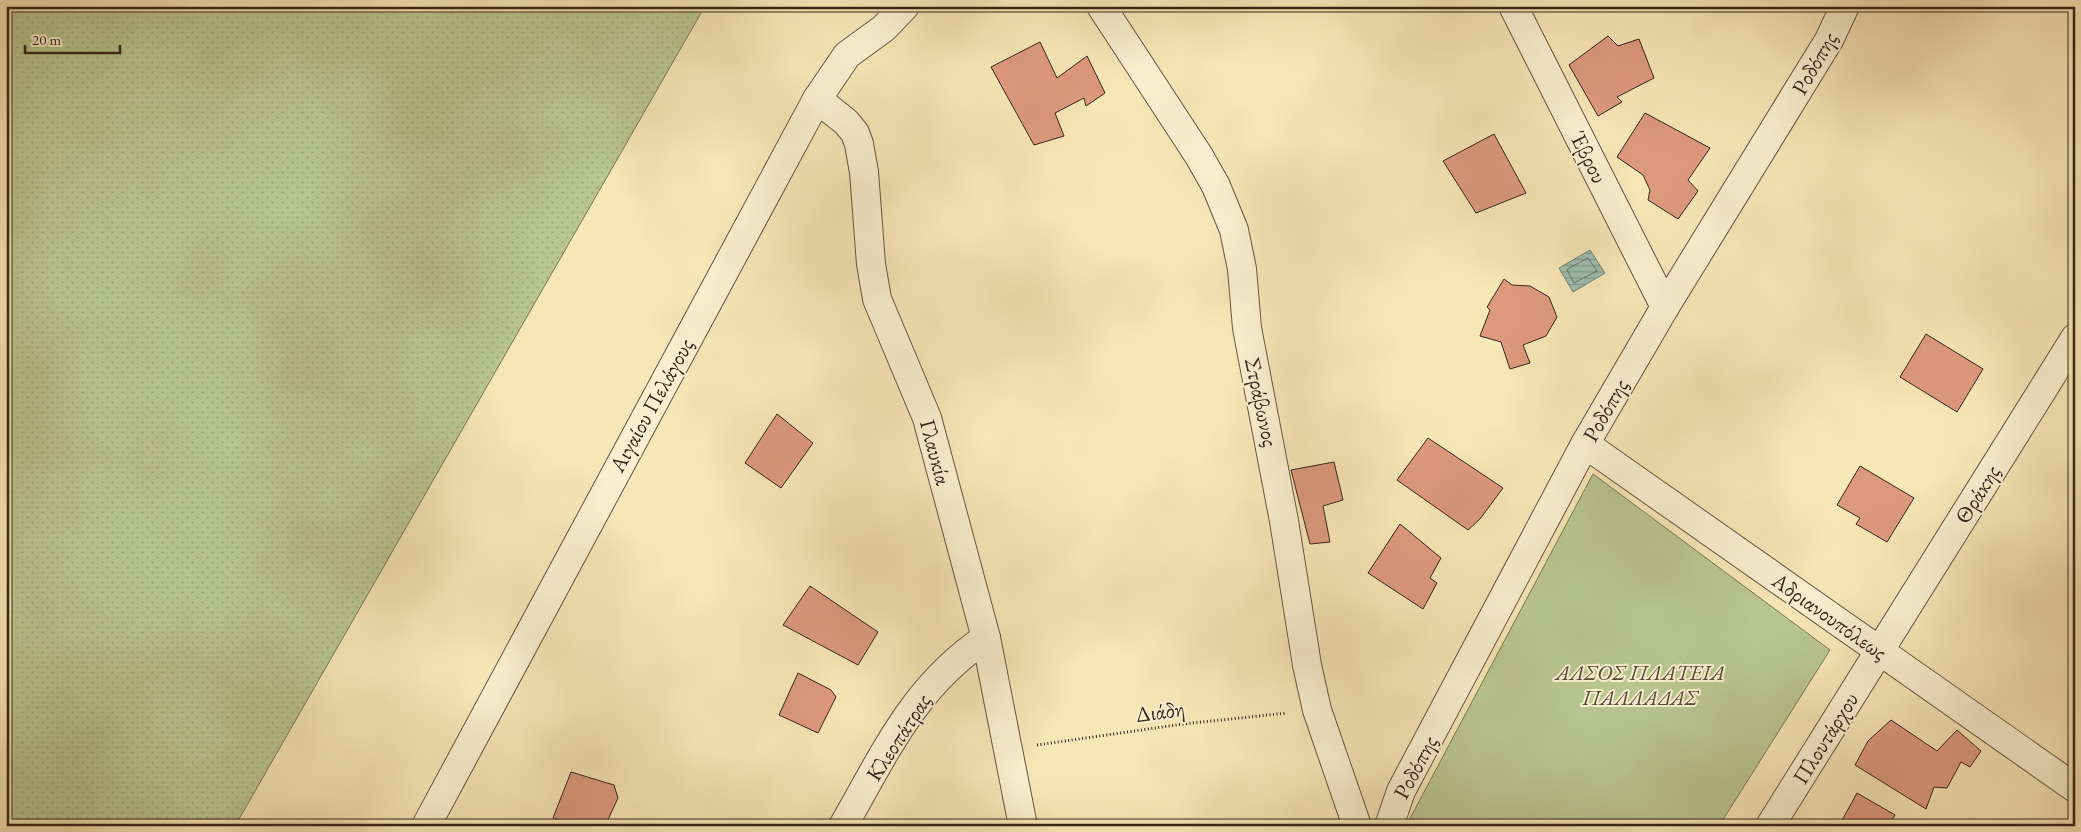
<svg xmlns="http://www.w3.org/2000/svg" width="2081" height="832" font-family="'EB Garamond',serif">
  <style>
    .grass { fill: url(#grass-dots); stroke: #787556 }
    .park { fill: #b9c691; stroke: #787556 }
    .water { fill: url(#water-rules); stroke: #748175 }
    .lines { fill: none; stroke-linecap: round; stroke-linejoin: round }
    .shore { stroke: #6a7266; stroke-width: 1 }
    .building { fill: #dd997e; stroke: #36241b }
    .minor-casing { stroke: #665442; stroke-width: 30 }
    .path { stroke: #36241b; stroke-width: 3; stroke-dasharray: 1 2.5; stroke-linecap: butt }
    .minor { stroke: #faefd0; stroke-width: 28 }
    .labels { text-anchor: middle; stroke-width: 4; stroke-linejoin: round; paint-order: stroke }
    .street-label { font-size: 22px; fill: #36241b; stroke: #faefd0 }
    .park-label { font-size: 22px; font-style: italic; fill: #574c38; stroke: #faefd0 }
  </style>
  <defs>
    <pattern id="grass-dots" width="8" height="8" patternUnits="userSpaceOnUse" patternTransform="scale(1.25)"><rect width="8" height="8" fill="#b9c691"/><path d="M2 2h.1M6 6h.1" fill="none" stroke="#a0aa7c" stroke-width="1.8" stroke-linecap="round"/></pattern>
    <pattern id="water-rules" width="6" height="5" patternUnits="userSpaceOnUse" patternTransform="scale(1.25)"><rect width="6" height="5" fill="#9dbfb1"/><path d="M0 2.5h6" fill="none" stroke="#819b8f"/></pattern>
  </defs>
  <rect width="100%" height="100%" fill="#f7e6b6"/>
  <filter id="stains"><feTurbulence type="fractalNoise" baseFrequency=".004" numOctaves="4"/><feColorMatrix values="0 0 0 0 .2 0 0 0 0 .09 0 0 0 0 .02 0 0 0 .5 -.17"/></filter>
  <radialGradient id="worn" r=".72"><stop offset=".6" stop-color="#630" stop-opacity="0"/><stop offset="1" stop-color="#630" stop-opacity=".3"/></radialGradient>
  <polygon class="grass" points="6,6 705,6 235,826 6,826"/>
  <polygon class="park" points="1593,474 1830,650 1719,826 1406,826"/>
  <polygon class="water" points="1590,250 1605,273 1573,292 1559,268"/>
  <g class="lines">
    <polygon class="shore" points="1588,258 1597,271 1574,283 1567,270"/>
  </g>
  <g class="building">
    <polygon points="1608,36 1618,46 1639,39 1654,78 1617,97 1622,102 1598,116 1569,65"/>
    <polygon points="1040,42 1057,78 1087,56 1105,93 1086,106 1084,98 1055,113 1064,136 1034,145 991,67"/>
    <polygon points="1645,113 1710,148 1688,180 1698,191 1678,219 1648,200 1650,190 1643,175 1617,157"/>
    <polygon points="1494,134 1526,193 1476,213 1443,161"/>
    <polygon points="1504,279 1512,285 1530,286 1549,297 1557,317 1546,336 1523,345 1530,363 1510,369 1501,342 1480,336 1490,310 1487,307"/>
    <polygon points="1926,334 1983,369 1957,412 1900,377"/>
    <polygon points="777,414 813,443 781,488 745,463"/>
    <polygon points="1428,438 1503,488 1480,519 1468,530 1397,480"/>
    <polygon points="1334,462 1343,500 1323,506 1330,542 1310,544 1291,470"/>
    <polygon points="1860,466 1914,498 1887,542 1856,524 1860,518 1837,505"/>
    <polygon points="1400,524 1441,558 1430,578 1437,583 1423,609 1368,573"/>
    <polygon points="810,586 878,632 858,665 783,625"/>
    <polygon points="798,673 831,690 836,697 818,733 779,715"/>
    <polygon points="1891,720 1937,751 1957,730 1981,751 1970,767 1961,762 1947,788 1934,787 1926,809 1855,765 1868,741"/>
    <polygon points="571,772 614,785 618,798 605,826 573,826 553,818"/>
    <polygon points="1857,793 1895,815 1888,826 1843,826 1840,824"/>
  </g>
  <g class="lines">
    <g class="minor-casing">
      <g id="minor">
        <polyline points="1101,6 1199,156 1216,186 1234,230 1242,269 1247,328 1284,521 1307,665 1317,710 1357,826"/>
        <polyline points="1513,6 1665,307"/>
        <polyline points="817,99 846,122 855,133 859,144 864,172 871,264 877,299 927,418 986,638 1023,826"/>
        <polyline points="1585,444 2075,788"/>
        <polyline points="426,826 817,99 847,55 884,28 905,6"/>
        <path d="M843 826C885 753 914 686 986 638"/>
        <polyline points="1389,826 1401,791 1585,444 1665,307 1829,40 1845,6"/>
        <polyline points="1770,826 2075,338"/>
      </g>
    </g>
    <polyline class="path" points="1037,745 1183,724 1287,713"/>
    <use href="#minor" class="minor"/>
  </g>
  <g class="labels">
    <g class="street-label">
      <text transform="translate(1814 63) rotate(-60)" y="8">Ροδόπης</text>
      <text transform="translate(1589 157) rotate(63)" y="8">Έβρου</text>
      <text transform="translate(1262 402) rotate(78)" y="8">Στράβωνος</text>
      <text transform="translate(651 405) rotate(-61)" y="8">Αιγαίου Πελάγους</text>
      <text transform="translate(1605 410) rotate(-60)" y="8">Ροδόπης</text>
      <text transform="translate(936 452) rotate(75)" y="8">Γλαυκία</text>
      <text transform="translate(1977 494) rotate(-58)" y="8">Θράκης</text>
      <text transform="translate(1830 616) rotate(35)" y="8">Αδριανουπόλεως</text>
      <text transform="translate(1160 711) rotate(-8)" y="8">Διάδη</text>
      <text transform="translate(898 737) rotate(-57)" y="8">Κλεοπάτρας</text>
      <text transform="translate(1825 738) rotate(-58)" y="8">Πλουτάρχου</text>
      <text transform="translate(1415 767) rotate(-62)" y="8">Ροδόπης</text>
    </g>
    <g class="park-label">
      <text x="1640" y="680">ΑΛΣΟΣ ΠΛΑΤΕΙΑ<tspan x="1640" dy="25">ΠΑΛΛΑΔΑΣ</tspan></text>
    </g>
  </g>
  <rect width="2081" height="832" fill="none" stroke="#f7e6b6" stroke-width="25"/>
  <rect x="8" y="8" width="2066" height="817" fill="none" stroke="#36241b" stroke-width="2.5"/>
  <rect x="12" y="12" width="2056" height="807" fill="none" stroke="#36241b"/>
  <path d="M25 45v8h95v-8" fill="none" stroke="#36241b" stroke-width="2.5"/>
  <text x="32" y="45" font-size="15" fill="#36241b" stroke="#faefd0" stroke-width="4" paint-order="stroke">20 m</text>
  <rect width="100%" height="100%" filter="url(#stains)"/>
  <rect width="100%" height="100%" fill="url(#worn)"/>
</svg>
